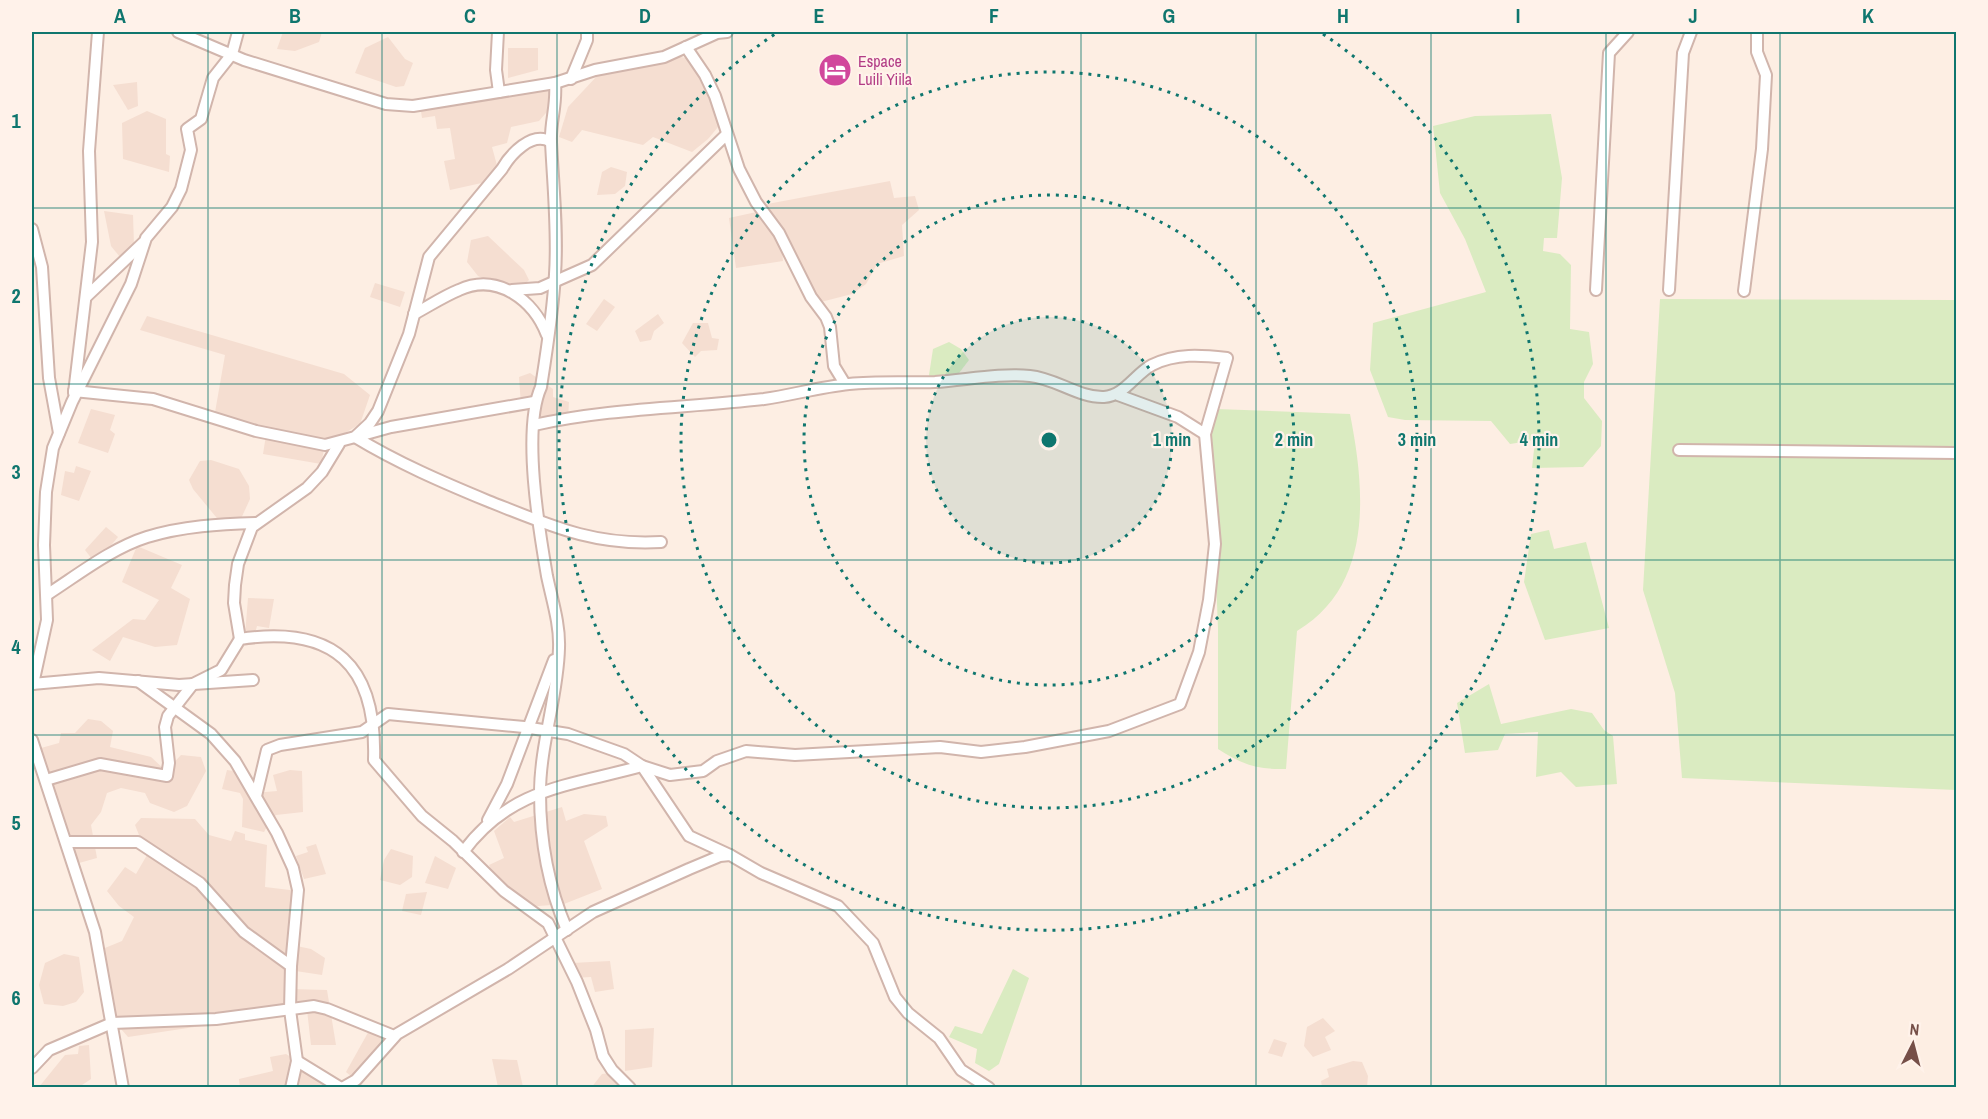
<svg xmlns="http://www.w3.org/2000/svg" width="1988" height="1119" font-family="'Archivo Narrow',sans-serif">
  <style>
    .residential { fill: #f5ded1 }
    .green { fill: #daebc1 }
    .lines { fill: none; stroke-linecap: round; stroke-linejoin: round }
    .minor-casing { stroke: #d1b5ac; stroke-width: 14 }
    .minor { stroke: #fff; stroke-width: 10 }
    .grid { fill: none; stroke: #0f766e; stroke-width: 1.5; stroke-opacity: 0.55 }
    .ring { fill: none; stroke: #0f766e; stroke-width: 3; stroke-dasharray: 3 6 }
    .labels { text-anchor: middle; stroke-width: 4.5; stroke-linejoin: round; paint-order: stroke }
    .hotel-label { font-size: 16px; fill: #b23c85; stroke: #fff2ea; text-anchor: start }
    .centre { fill: #0f766e; stroke: #fff2ea; stroke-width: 3 }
    .ring-label { font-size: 18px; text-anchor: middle; font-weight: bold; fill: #0f766e; stroke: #fff2ea; stroke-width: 4.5; stroke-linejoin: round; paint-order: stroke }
    .neatline { fill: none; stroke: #0f766e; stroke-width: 2 }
    .grid-label { font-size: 20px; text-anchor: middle; font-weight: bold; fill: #0f766e }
  </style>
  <rect width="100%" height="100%" fill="#fdeee3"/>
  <g class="residential">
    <polygon points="283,32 322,32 319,42 295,51 277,49"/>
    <polygon points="388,37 405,59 413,63 404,86 396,87 355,73 365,48"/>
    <polygon points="508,48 538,48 538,70 508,78"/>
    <polygon points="677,56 690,59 698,64 723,121 708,139 692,152 653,137 643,145 582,130 572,142 559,137 568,107 598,75"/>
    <polygon points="137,82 138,106 128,110 113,85"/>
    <polygon points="555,83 558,99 539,121 511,127 507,143 492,147 498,169 486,182 450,190 444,161 455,159 450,128 437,129 435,116 422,118 420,105"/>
    <polygon points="147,111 166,119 166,154 170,156 169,172 123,159 122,123"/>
    <polygon points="611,167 627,172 625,186 615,194 597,195 602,172"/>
    <polygon points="890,181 894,198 915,196 919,210 902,225 904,256 877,264 866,284 852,294 817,303 762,205"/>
    <polygon points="104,211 133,215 134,245 130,253 120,257 111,246"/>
    <polygon points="761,211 782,248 783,261 736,268 729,218"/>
    <polygon points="488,236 524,270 529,280 522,287 495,284 478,276 467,262 471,240"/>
    <polygon points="375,283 405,292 400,307 370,297"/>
    <polygon points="604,299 615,307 597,331 586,324"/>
    <polygon points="658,314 664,323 654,331 651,340 640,342 635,331"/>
    <polygon points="147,316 344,374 370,395 360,424 325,445 321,464 263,454 266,435 214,418 225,355 140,330"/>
    <polygon points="693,323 708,323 712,338 719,339 717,350 701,351 695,357 682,343"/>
    <polygon points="530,373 553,389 553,397 569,402 568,418 538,424 538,403 521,405 519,377"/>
    <polygon points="91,409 115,415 110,430 115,434 108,453 78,443"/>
    <polygon points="211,460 239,469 249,486 250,499 239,523 221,523 193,489 189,480 200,461"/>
    <polygon points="76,466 91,471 79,501 61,495 65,471 74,473"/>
    <polygon points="106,527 118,537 108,549 92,559 85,550"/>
    <polygon points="137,546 182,565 171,588 190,599 177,645 155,647 123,637 110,661 92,650 133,619 145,620 159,600 122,582"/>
    <polygon points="248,598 274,599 269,628 257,626 254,637 245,635"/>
    <polygon points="88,719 101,721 113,731 110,747 151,757 166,771 181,755 201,757 206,771 187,806 174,812 150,803 145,793 121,788 107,793 101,812 91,825 97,858 79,863 41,748 59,743 61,733 75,733"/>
    <polygon points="227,770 240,772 253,793 277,791 273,775 290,770 302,771 303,812 276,815 270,821 264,832 242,827 243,799 240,793 222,789"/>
    <polygon points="562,807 566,821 584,814 606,816 608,826 584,841 602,889 564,904 526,907 500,890 489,865 504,858 494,831 510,817 514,822"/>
    <polygon points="141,818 195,819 209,835 231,841 235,831 245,834 245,840 267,845 265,887 298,891 292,945 311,949 325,958 322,975 289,970 291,989 327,990 336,1045 311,1045 307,1010 128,1037 115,1022 100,950 122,941 134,917 119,906 107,891 125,867 136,874 147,855 135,825"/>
    <polygon points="316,844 326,874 304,879 296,856 308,852 306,847"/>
    <polygon points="391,849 413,856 412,877 400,885 380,880 384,860"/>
    <polygon points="435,856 456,868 448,889 425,883"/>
    <polygon points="427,892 421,915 402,911 406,894"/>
    <polygon points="64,954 79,957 84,992 76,1002 63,1006 44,1004 39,985 45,963"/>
    <polygon points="610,961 614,989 595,992 591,977 573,978 572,963"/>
    <polygon points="1323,1018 1335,1031 1325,1037 1331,1050 1313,1057 1304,1046 1307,1027"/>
    <polygon points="654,1028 652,1067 625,1071 625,1030"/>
    <polygon points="370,1029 389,1043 357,1081 346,1072"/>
    <polygon points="1274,1039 1287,1043 1282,1057 1268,1053"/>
    <polygon points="89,1045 91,1079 79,1087 39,1087 65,1055 78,1054 79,1046"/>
    <polygon points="286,1054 299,1062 343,1087 240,1087 239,1079 273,1071 270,1057"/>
    <polygon points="492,1059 517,1060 523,1087 498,1087"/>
    <polygon points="1353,1061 1362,1062 1368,1076 1367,1087 1322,1087 1321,1081 1329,1077 1327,1069"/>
    <polygon points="618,1072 630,1087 591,1088 602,1074"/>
  </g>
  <g class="green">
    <polygon points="1551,114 1562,178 1557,238 1544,238 1543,251 1560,254 1571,265 1570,329 1589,332 1593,364 1584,382 1584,398 1602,421 1601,446 1583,467 1532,468 1535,440 1510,444 1491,421 1405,420 1388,417 1370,370 1373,323 1486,292 1465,239 1440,193 1433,126 1475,116"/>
    <polygon points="1660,299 1956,300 1956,790 1682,778 1675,693 1643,590"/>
    <polygon points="949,342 961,349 969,360 956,377 933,384 929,375 933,349"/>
    <path d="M1216 409 1350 414C1365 490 1374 585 1297 631L1286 769C1258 770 1241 764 1218 749V628L1210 433Z"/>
    <polygon points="1549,530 1554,549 1586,542 1609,628 1545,640 1524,582 1531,534"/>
    <polygon points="1489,684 1501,724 1571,709 1592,713 1604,730 1613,736 1617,784 1576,787 1561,772 1536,777 1538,732 1505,734 1498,750 1465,753 1457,703"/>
    <polygon points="1013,969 1029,978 999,1064 989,1071 975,1063 977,1049 949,1037 955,1026 982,1034"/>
  </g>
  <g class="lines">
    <g class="minor-casing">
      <g id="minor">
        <polyline points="178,32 244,60 386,104 413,106 555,83 595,70 664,57 717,33 727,32"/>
        <polyline points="498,32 496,70 499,92"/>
        <polyline points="686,47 705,75 715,96 739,169 756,202 779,233 811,297 826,317 830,327 834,366 845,384"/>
        <polyline points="571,79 587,40 587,32"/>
        <path d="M555 83C557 106 550 121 551 142 553 184 558 232 555 274 553 312 547 349 541 387 522 429 539 530 547 576 552 600 560 624 559 648 558 696 540 744 540 793 540 840 548 886 567 930"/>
        <polyline points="32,229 42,267 49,378 59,433"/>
        <polyline points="512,290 540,288 592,265 726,135"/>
        <polyline points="1596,290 1609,53 1628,32"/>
        <polyline points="1669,290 1683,53 1691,32"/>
        <polyline points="1744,291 1762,149 1766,75 1757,52 1757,32"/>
        <polyline points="87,296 143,243"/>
        <path d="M414 314C429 306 444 296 459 290 498 272 534 301 547 335"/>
        <path d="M74 391 153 399 256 431 325 445 355 437 370 423 378 411 409 334 429 257 502 169C510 155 532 130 551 142"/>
        <polyline points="74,393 92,242 89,151 98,32"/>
        <polyline points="1118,395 1178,417 1205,434"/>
        <path d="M534 402 391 427 355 437C398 463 442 482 488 501 549 525 593 546 661 542"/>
        <polyline points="1679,450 1956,453"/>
        <path d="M48 594C79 574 112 548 147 537 183 526 220 524 256 523"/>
        <polyline points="240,639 234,603 235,585 238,564 252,527 307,488 322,472 339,444"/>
        <polyline points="138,681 211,734 235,761 277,833 293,868 298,890 291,966 290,1010 297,1061 291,1088"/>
        <polyline points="32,684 99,678 179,685 253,680"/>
        <polyline points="33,684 47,620 44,545 46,492 53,448 72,402 131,284 146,238 172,207 181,189 191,150 187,129 201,119 213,78 232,54 238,32"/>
        <polyline points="32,740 95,932 123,1088"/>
        <path d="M46 780 100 764 167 776 169 763 165 727 168 716 193 684 221 670 240 639C334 625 377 665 374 760L422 816 453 841 504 891 548 923 577 982 596 1030 603 1056 612 1070 630 1088"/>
        <path d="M256 796 267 750 280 745 362 732 388 714 524 727 568 734 624 754 642 766 670 775 703 771 717 761 746 751 795 755 940 747 981 752 1025 747 1109 731 1180 704 1199 652 1209 600 1215 544 1205 434 1227 358C1201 355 1176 353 1152 365 1135 374 1124 396 1104 397 1079 398 1055 378 1030 376 999 373 966 380 935 382 906 383 878 381 849 384 820 387 792 395 764 399 687 408 609 408 534 425"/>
        <polyline points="488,820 507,784 554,660"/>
        <polyline points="66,842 138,842 200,883 244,932 291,966"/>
        <path d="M463 852C511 787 570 786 642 766L689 836 730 855"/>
        <polyline points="297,1061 341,1088"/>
        <polyline points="32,1068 49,1050 112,1023 216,1019 314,1006 327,1009 394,1036"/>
        <polyline points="342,1088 356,1080 397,1034 508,969 593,912 689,869 720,856 730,855 761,873 838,906 873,943 895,997 908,1013 939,1038 961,1070 989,1088"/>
      </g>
    </g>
    <use href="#minor" class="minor"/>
  </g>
  <path class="grid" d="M208 32V1088M382 32V1088M557 32V1088M732 32V1088M907 32V1088M1081 32V1088M1256 32V1088M1431 32V1088M1606 32V1088M1780 32V1088M32 208H1956M32 384H1956M32 560H1956M32 735H1956M32 910H1956"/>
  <circle cx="1049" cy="440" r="123" fill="#0f766e" fill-opacity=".12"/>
  <g class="ring">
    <circle cx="1049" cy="440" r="123"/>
    <circle cx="1049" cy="440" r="245"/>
    <circle cx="1049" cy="440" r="368"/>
    <path d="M1323 34A490 490 0 1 1 775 34"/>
  </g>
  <defs>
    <g id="hotel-disc" transform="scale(1.725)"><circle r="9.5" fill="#d1479c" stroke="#fff2ea"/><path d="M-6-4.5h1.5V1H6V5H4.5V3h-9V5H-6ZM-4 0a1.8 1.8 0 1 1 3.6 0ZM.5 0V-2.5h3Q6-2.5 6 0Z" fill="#fff"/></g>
  </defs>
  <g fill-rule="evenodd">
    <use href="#hotel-disc" x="835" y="70"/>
  </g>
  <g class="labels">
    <g class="hotel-label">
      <text x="858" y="67">Espace<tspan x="858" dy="18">Luili Yiila</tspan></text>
    </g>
  </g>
  <circle cx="1049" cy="440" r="9" class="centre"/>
  <g class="ring-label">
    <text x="1172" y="446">1 min</text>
    <text x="1294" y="446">2 min</text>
    <text x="1417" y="446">3 min</text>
    <text x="1539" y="446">4 min</text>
  </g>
  <rect width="1988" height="1119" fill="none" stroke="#fff2ea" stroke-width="66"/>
  <g transform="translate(1913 1044) rotate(6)" stroke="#fff2ea" stroke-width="4.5" paint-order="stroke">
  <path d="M0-4.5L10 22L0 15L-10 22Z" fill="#764f48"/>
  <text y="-9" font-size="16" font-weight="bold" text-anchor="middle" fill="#764f48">N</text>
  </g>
  <rect x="33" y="33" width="1922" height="1053" class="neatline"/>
  <g class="grid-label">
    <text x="120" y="23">A</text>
    <text x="295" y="23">B</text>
    <text x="470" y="23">C</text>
    <text x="645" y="23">D</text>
    <text x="819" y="23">E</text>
    <text x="994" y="23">F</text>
    <text x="1169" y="23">G</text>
    <text x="1343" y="23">H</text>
    <text x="1518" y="23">I</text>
    <text x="1693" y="23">J</text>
    <text x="1868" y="23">K</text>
    <text x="16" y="128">1</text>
    <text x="16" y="303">2</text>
    <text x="16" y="479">3</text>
    <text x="16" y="654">4</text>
    <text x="16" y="830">5</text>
    <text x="16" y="1005">6</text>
  </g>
</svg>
